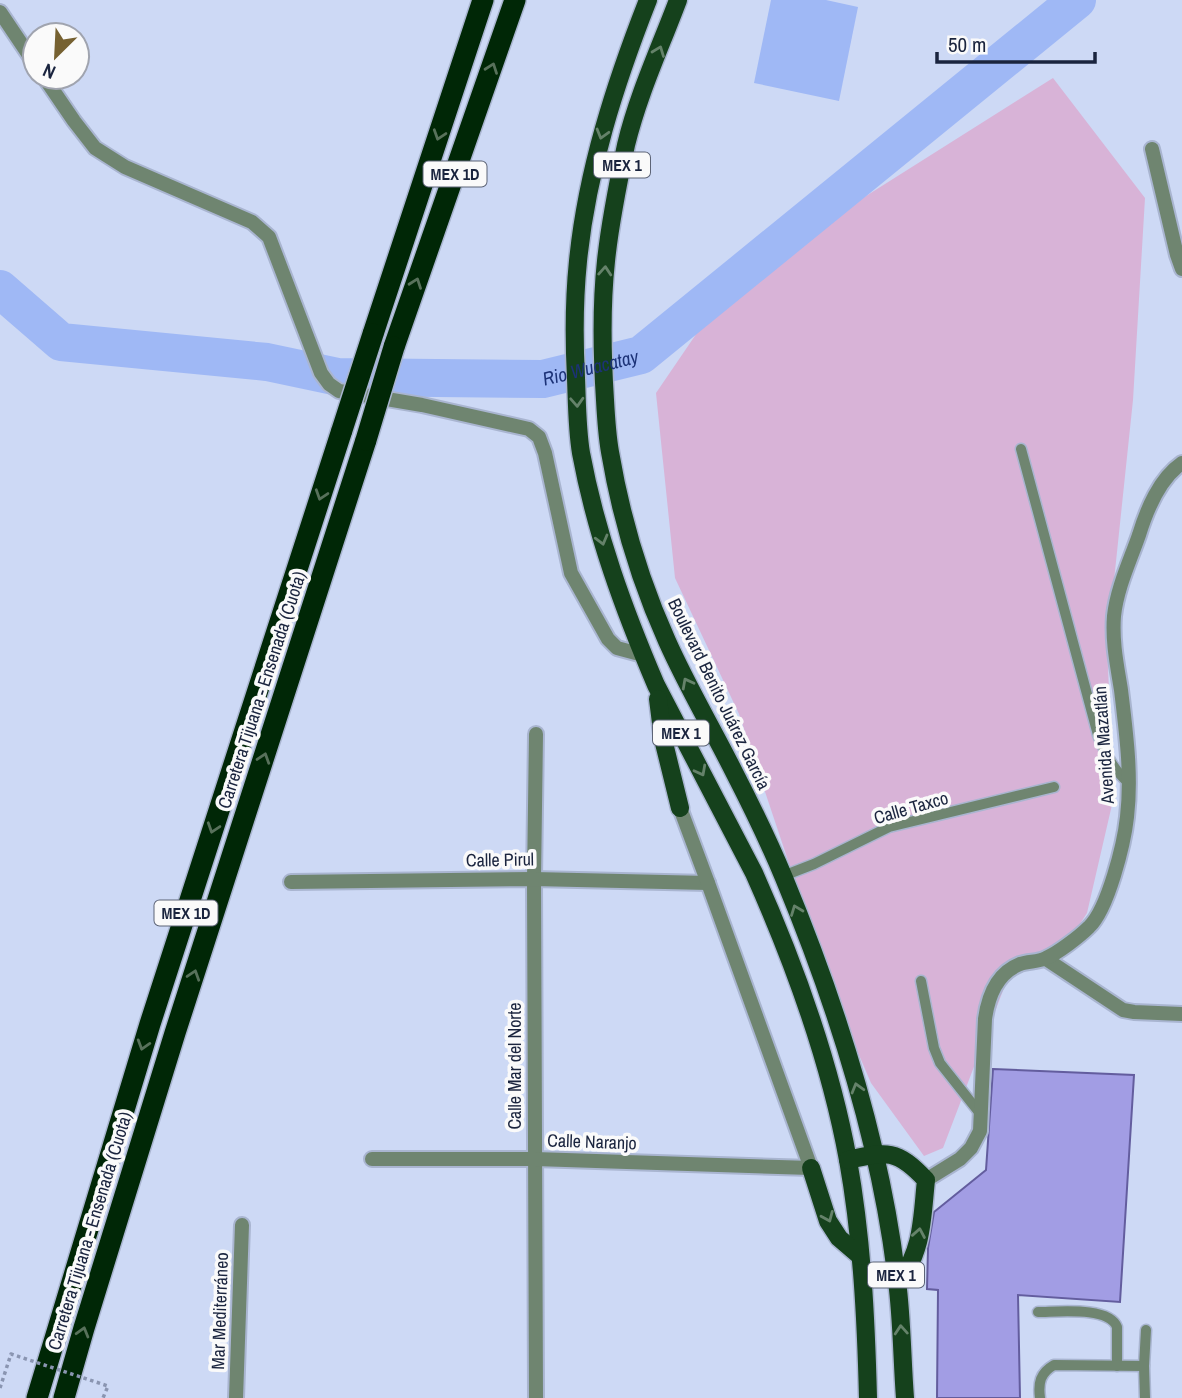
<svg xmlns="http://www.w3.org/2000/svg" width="1182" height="1398" font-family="'Archivo Narrow',sans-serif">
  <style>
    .green { fill: #d8b3d7 }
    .water { fill: #9fb8f5 }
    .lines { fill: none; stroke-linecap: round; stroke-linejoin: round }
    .river { stroke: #9fb8f5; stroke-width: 38 }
    .building { fill: #a29de4; stroke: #635d9e; stroke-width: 2 }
    .service-casing { stroke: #a9b5d0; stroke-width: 13 }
    .minor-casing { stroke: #a9b5d0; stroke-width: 18 }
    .primary-casing { stroke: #a9b5d0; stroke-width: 21 }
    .motorway-casing { stroke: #a9b5d0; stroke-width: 24 }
    .service { stroke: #6f8570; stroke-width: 10 }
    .minor { stroke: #6f8570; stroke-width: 14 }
    .primary { stroke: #15411c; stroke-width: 18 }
    .motorway { stroke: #002706; stroke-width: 21 }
    .motorway-bridge-casing { stroke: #a9b5d0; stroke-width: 24; stroke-linecap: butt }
    .path-bridge { stroke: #8a95b1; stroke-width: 3.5; stroke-dasharray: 3.5 3.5; stroke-linecap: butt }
    .motorway-bridge { stroke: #002706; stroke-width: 21 }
    .oneway { stroke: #65826a }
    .oneway2 { stroke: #58715b }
    .labels { text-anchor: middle; stroke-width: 7; stroke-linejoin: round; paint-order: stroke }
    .shield { fill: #fafafa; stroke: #5d6476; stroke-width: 2 }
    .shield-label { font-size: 16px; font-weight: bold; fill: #1a243e }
    .street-label { font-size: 18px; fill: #1a243e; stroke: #fafafa }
    .water-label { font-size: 19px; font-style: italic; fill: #1c3277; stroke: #fafafa }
  </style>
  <rect width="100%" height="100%" fill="#cdd9f5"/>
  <polygon class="green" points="1053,78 1145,198 1133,400 1107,647 1114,796 1087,913 1057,960 1012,967 943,1148 924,1156 871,1083 832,992 739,714 675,578 656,393 733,280"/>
  <g class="water">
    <polygon points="771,0 826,0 858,7 839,101 754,83"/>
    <polygon points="1063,0 1088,0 1072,10 1053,29 974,83 977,76 1033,23"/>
  </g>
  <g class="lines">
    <path class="river" id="s1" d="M0 289 61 342 267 362 338 377 543 379 641 355 1077 0"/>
  </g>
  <polygon class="building" points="993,1069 1134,1075 1120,1302 1018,1295 1020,1398 937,1398 938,1290 927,1289 928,1248 934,1212 986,1170"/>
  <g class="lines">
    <g class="service-casing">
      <g id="service">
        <path d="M1021 449 1098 735C1106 754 1113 770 1129 783"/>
        <polyline points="783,876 814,864 889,827 1054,787"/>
        <polyline points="921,981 934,1048 940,1063 982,1116"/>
        <path d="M1038 1312C1057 1312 1109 1306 1117 1327V1366"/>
        <path d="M1040 1398C1038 1383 1040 1373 1054 1365L1144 1366"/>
        <polyline points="1145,1398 1144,1366 1146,1330"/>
      </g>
    </g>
    <g class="minor-casing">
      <g id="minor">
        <polyline points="0,12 35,64"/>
        <polyline points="44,77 74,121 95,148 125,167 252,222 269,237 321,373 329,384 339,391 422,405 529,429 539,437 545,453 571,573 608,639 617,648 643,655"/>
        <polyline points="1152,149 1177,255 1182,269"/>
        <polyline points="536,734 534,879 536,1398"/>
        <polyline points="291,882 534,879 708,883"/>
        <polyline points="1046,959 1123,1010 1134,1012 1182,1014"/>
        <polyline points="372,1159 535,1159 811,1168 708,883 680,808"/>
        <path d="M926 1180 960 1159 971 1148 980 1131 985 1019C988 997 997 973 1020 964 1029 961 1039 962 1046 958 1058 953 1080 936 1089 927 1108 909 1124 844 1127 817 1132 775 1126 732 1121 690 1117 665 1112 642 1114 616 1117 588 1130 561 1139 535 1147 509 1159 479 1182 463"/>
        <polyline points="236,1398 242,1225"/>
      </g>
    </g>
    <g class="primary-casing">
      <g id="primary">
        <path d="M648 0C615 84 587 171 578 261 574 300 574 340 576 378 577 403 577 429 581 453 596 534 624 610 656 685L754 873C795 965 830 1061 848 1160 862 1238 866 1319 868 1398"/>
        <path d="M678 0C660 48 638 95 626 145 618 183 610 222 606 261 601 307 602 354 605 400 606 418 607 435 610 452 621 517 640 581 667 641 687 686 712 728 734 772 752 807 769 842 784 878 837 1006 881 1143 897 1281 902 1319 902 1359 905 1398"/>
        <polyline points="658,699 663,739 680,808"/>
        <path d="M848 1160C887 1151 897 1149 926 1180 922 1217 923 1252 898 1282"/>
        <polyline points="811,1168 828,1221 839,1238 860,1256"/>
      </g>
    </g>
    <g class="motorway-casing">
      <g id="motorway">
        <polyline points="373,334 483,0"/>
        <polyline points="394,347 515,0"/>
        <polyline points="37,1398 150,1024 342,430"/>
        <polyline points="64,1398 84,1328 175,1033 366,440"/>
      </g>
    </g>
    <use href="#service" class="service"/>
    <use href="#minor" class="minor"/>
    <use href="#primary" class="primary"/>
    <use href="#motorway" class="motorway"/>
    <g class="motorway-bridge-casing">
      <g id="motorway-bridge">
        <polyline points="342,430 373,334"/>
        <polyline points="366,440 394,347"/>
      </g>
    </g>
    <polyline class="path-bridge" points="0,1388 11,1354 108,1386 103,1398"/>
    <use href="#motorway-bridge" class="motorway-bridge"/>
  </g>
  <defs><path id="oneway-chevron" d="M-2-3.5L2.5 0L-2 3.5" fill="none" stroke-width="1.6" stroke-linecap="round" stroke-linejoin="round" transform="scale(1.75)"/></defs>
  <g class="oneway">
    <use href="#oneway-chevron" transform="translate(659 51) rotate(-69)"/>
    <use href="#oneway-chevron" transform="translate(602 134) rotate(106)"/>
    <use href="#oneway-chevron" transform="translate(605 271) rotate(-86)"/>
    <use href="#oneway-chevron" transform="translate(577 402) rotate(87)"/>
    <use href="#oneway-chevron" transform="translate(602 540) rotate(75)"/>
    <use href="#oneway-chevron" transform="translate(687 683) rotate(-118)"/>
    <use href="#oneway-chevron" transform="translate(701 771) rotate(62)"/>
    <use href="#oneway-chevron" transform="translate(796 910) rotate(-111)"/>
    <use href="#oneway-chevron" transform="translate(857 1088) rotate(-106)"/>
    <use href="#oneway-chevron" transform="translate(828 1217) rotate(67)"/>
    <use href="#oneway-chevron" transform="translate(919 1233) rotate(-80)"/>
    <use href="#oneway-chevron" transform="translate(901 1330) rotate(-94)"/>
  </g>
  <g class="oneway2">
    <use href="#oneway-chevron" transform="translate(492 68) rotate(-70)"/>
    <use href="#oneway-chevron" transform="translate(439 135) rotate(108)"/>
    <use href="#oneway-chevron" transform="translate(416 283) rotate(-70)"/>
    <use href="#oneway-chevron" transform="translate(321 495) rotate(108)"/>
    <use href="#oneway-chevron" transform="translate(264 758) rotate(-72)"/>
    <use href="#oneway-chevron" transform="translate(213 828) rotate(108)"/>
    <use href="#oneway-chevron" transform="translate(194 975) rotate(-72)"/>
    <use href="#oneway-chevron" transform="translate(143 1045) rotate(107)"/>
    <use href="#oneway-chevron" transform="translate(83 1332) rotate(-74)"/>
  </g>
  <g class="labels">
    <g class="shield">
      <rect x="594" y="152.5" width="56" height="25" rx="5"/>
      <rect x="423.5" y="161.5" width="63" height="25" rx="5"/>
      <rect x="653" y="720.5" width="56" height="25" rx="5"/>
      <rect x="154.5" y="900.5" width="63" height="25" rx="5"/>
      <rect x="868" y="1262.5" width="56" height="25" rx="5"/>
    </g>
    <g class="shield-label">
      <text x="622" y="171">MEX 1</text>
      <text x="455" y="180">MEX 1D</text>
      <text x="681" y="739">MEX 1</text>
      <text x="186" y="919">MEX 1D</text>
      <text x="896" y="1281">MEX 1</text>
    </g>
    <g class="street-label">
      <text transform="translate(262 690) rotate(-72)" y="6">Carretera Tijuana - Ensenada (Cuota)</text>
      <text transform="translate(719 694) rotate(64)" y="6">Boulevard Benito Juárez García</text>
      <text transform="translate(1104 745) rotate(-94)" y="6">Avenida Mazatlán</text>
      <text transform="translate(911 808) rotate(-16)" y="6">Calle Taxco</text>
      <text transform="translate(500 860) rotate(-1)" y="6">Calle Pirul</text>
      <text transform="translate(515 1066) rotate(-90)" y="6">Calle Mar del Norte</text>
      <text transform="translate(592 1142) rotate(2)" y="6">Calle Naranjo</text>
      <text transform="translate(90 1231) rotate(-73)" y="6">Carretera Tijuana - Ensenada (Cuota)</text>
      <text transform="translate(220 1311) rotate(-88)" y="6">Mar Mediterráneo</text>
    </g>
    <g class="water-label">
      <text dy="7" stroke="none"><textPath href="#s1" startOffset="614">Rio Wuacatay</textPath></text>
    </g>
  </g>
  <g transform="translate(56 56) rotate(204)"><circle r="33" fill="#fafafa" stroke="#a0a4af" stroke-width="2"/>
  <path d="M0-5L12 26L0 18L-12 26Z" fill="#766131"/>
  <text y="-10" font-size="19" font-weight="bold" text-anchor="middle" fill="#1a243e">N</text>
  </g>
  <path d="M937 52v10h158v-10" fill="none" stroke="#1a243e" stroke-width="3.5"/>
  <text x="948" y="52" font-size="21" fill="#1a243e" stroke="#fafafa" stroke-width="5" paint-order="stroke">50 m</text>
</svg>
